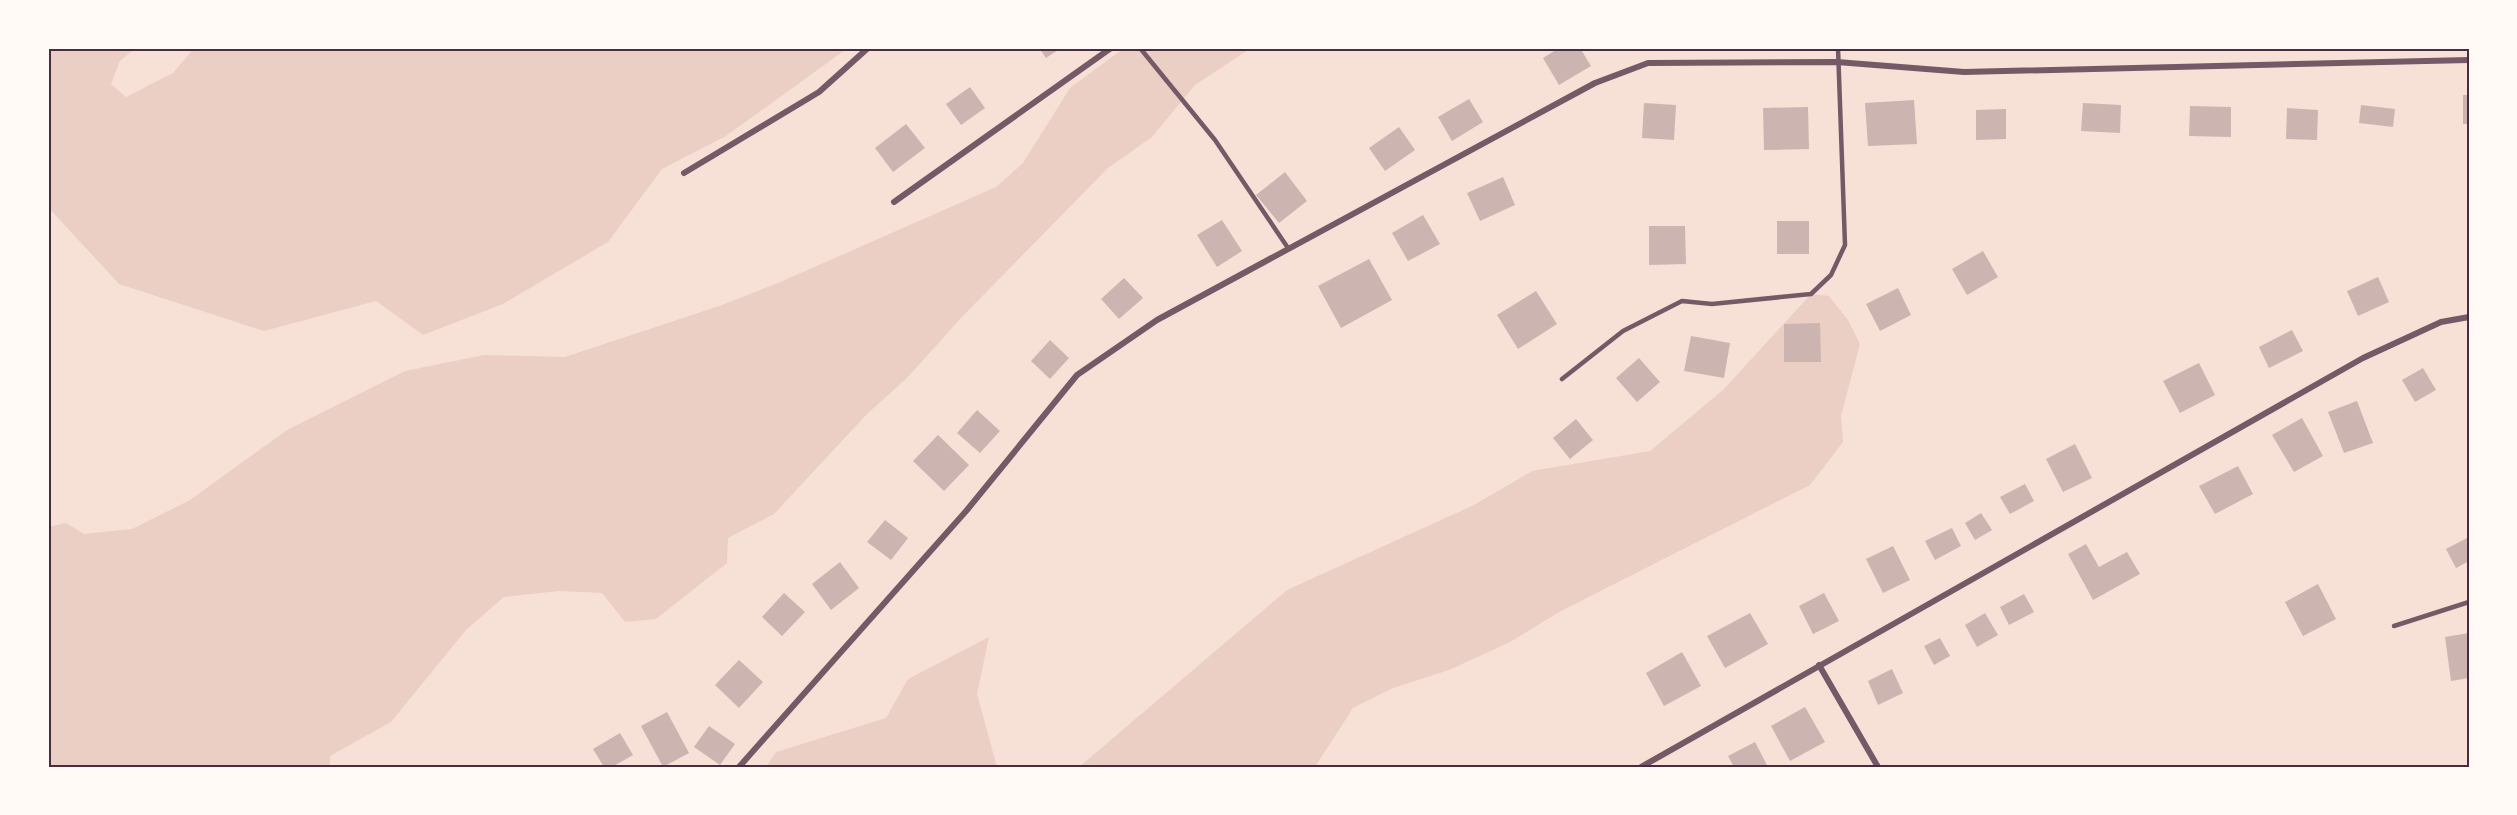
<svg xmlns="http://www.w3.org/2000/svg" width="2517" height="815" font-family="'PT Sans Narrow',sans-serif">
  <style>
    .green { fill: #ebcfc5 }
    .building { fill: #ccb4b1 }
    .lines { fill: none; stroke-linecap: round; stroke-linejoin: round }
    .service { stroke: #755966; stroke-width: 4.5 }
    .minor { stroke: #755966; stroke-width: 6 }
    .neatline { fill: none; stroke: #4a2c40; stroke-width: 2 }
  </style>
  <rect width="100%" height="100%" fill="#f7e1d7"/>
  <g class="green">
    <polygon points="48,48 136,48 120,61 111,84 126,97 173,73 194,48 848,48 726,136 662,169 608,242 503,304 423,335 376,301 264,331 119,284 48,207"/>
    <polygon points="1124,48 1251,48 1195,85 1152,137 1108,168 960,319 907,378 867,414 774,514 728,538 727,563 656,619 625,622 602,593 559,591 504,597 466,630 391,722 330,756 330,767 48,767 48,527 66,523 84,534 132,529 190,500 287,430 405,371 484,355 565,357 719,306 778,283 996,187 1023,163 1070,88"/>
    <polygon points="1811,294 1829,296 1848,320 1860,344 1841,416 1843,442 1810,485 1561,611 1510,642 1449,670 1393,688 1353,708 1315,767 1079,767 1287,590 1474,505 1532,471 1650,451 1724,389"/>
    <polygon points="989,637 977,694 997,767 766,767 776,752 886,718 908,679"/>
  </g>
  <g class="building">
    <polygon points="1039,48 1061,48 1046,58"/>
    <polygon points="1559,48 1580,48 1591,66 1559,85 1543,58"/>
    <polygon points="970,87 985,108 961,125 946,104"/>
    <rect x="2463" y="95" width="6" height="29"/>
    <polygon points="1469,99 1483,122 1452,141 1438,117"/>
    <polygon points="1914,100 1917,144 1868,146 1865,103"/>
    <polygon points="1644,103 1676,105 1674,140 1642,138"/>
    <polygon points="2083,103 2121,105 2120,133 2081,131"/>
    <polygon points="2361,105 2395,109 2393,127 2359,123"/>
    <polygon points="2190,106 2231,107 2231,137 2189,136"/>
    <polygon points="1808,107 1809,149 1764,150 1763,108"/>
    <polygon points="2287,108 2318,110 2317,140 2286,139"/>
    <polygon points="2006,109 2006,139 1976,140 1976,110"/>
    <polygon points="906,124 925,148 893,172 875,148"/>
    <polygon points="1399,127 1415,150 1385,171 1369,148"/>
    <polygon points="1285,172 1307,201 1279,223 1256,195"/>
    <polygon points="1503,177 1515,205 1480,221 1467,193"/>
    <polygon points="1423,215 1440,244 1408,261 1392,233"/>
    <polygon points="1222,220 1242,251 1217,267 1197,235"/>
    <rect x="1777" y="221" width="32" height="33"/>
    <polygon points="1649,226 1685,226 1686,264 1649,265"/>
    <polygon points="1983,251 1998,277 1967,295 1952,269"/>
    <polygon points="1369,259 1392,300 1341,328 1318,286"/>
    <polygon points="2378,277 2389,302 2358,316 2347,291"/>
    <polygon points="1124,278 1143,298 1119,319 1101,299"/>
    <polygon points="1898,288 1911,315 1880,331 1866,304"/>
    <polygon points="1536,291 1557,324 1518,349 1497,315"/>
    <polygon points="1820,323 1821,362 1784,362 1784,324"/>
    <polygon points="2292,330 2303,351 2269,368 2259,347"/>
    <polygon points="1691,336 1730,343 1724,378 1684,371"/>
    <polygon points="1050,340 1069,358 1050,379 1031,361"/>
    <polygon points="1639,358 1660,382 1637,402 1616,378"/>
    <polygon points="2199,363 2215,395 2180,413 2163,381"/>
    <polygon points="2423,368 2436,390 2415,402 2402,380"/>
    <polygon points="2357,401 2373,443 2344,453 2328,412"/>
    <polygon points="977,410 1000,431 980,453 957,433"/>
    <polygon points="2302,418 2323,456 2294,472 2272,435"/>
    <polygon points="1576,419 1593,440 1570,459 1553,438"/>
    <polygon points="938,435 969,465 944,491 913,461"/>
    <polygon points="2075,444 2092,478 2063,492 2046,459"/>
    <polygon points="2238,466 2253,494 2215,514 2199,486"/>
    <polygon points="2025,484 2034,501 2010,514 2000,497"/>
    <polygon points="1981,513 1992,530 1975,540 1965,523"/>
    <polygon points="885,520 908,538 891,560 867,542"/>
    <polygon points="1952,528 1961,546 1935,560 1925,541"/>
    <polygon points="2469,537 2469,561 2456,568 2446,549"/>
    <polygon points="2086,544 2099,567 2127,552 2140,574 2093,600 2068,554"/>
    <polygon points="1893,546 1910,580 1883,593 1866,559"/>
    <polygon points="840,562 859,588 831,610 812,584"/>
    <polygon points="2318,584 2336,619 2303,636 2285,602"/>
    <polygon points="784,593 805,612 782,636 762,617"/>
    <polygon points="1824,593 1839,621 1813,634 1799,606"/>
    <polygon points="2024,594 2034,612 2009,625 2000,607"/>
    <polygon points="1750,613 1768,644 1725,668 1707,636"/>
    <polygon points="1985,613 1998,635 1977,647 1965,625"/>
    <polygon points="2469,633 2469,678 2451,681 2445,637"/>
    <polygon points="1940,638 1950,656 1934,665 1924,646"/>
    <polygon points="1682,652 1701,686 1664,706 1646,673"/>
    <polygon points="739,660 763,682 739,708 715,685"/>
    <polygon points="1892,669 1903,693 1878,705 1868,681"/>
    <polygon points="1805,707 1825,742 1790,761 1771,726"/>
    <polygon points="667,712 689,753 663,767 641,726"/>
    <polygon points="709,726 735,744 720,765 694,747"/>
    <polygon points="620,733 633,755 612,767 604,767 593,749"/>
    <polygon points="1755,742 1768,767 1734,767 1728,756"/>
  </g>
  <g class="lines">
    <g class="service">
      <polyline points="1140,48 1215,140 1288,248"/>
      <polyline points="1562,379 1623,331 1682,301 1712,304 1811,294 1831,275 1845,245 1838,48"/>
      <polyline points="2394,626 2469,602"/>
    </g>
    <g class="minor">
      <polyline points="684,173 819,92 868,48"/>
      <polyline points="894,202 1111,48"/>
      <polyline points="1819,665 1878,767"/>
      <polyline points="739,767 967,510 1077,375 1157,320 1595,83 1648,63 1837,62 1964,72 2469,60"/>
      <polyline points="1641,767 2363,358 2441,322 2469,317"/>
    </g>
  </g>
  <rect width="2517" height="815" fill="none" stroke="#fffaf5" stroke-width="99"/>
  <rect x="50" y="50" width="2418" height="716" class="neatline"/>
</svg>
